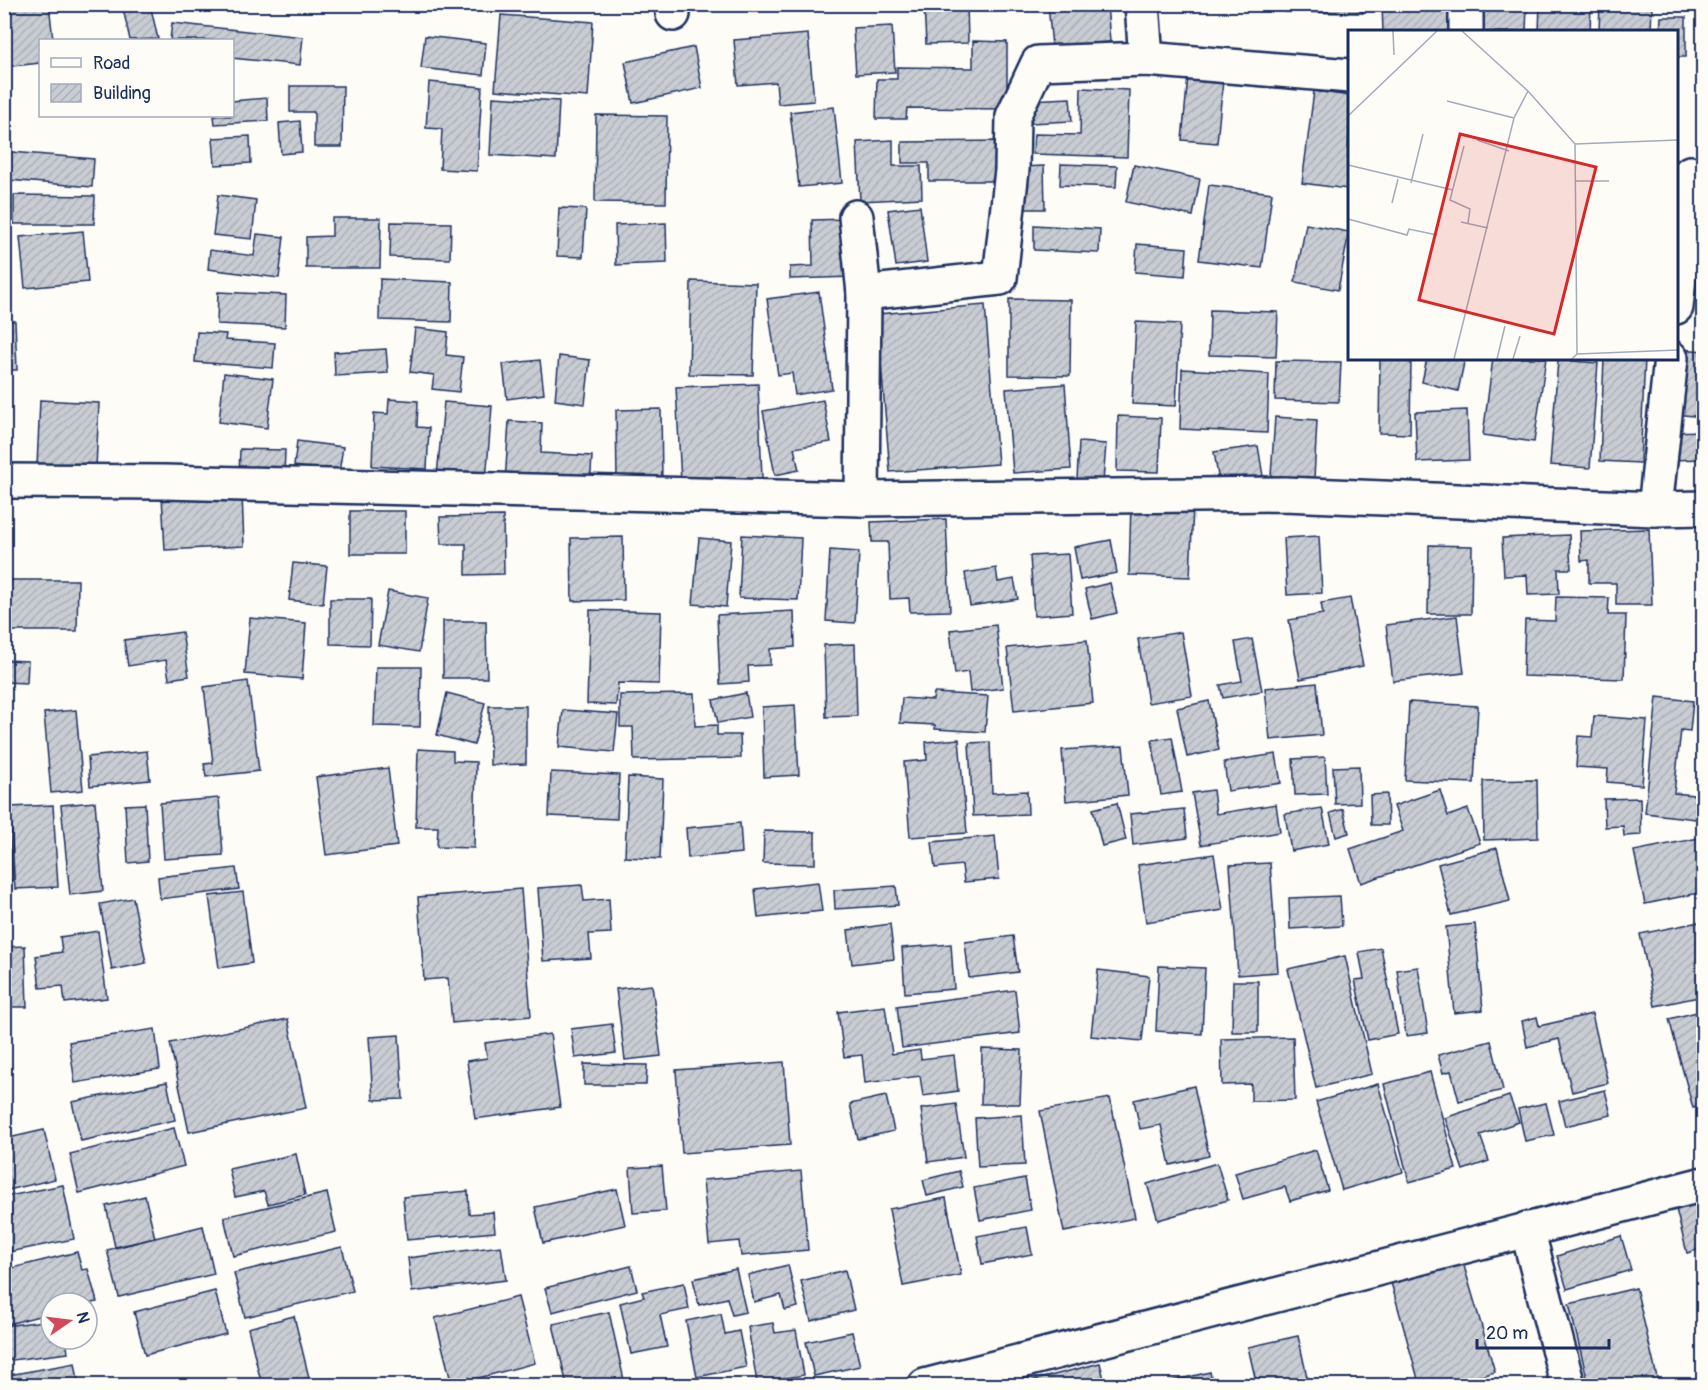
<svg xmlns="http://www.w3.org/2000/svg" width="1708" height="1390" font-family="Pangolin,sans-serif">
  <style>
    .building { fill: url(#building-hatch); stroke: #1b2f5e; stroke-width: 1.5 }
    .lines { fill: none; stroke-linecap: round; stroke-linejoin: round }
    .minor-casing { stroke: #1b2f5e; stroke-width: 38 }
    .minor { stroke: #fdfcf7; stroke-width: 33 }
    .inset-road { fill: none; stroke: #a3aaba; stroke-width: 1.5 }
    .view { fill: #d62828; fill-opacity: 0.15; stroke: #d62828; stroke-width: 3 }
    .inset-edge { fill: none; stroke: #1b2f5e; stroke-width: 3 }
  </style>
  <defs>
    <pattern id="building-hatch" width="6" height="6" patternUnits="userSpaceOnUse" patternTransform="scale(1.5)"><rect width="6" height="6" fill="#c9ccd3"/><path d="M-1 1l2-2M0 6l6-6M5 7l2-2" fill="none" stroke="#acb0b8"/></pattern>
  </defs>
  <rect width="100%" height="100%" fill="#fdfcf7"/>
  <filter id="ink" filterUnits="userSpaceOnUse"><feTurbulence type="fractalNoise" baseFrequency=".0167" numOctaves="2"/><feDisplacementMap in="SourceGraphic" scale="12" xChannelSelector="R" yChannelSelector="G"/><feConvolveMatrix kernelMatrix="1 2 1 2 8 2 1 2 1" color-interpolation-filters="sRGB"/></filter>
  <g filter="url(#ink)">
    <g class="building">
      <polygon points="4,4 49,4 53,40 40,40 40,63 4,67"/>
      <polygon points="122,4 150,4 158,39 130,40"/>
      <rect x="455" y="4" width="30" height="6"/>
      <polygon points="924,4 967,4 968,43 926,44"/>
      <polygon points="1048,4 1107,4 1110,42 1052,47"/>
      <polygon points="1157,4 1205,4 1159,11"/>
      <polygon points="1285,4 1363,4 1363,13 1285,12"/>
      <polygon points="1382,4 1458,4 1459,32 1383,32"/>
      <polygon points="1477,4 1527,4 1526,32 1476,32"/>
      <polygon points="1540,4 1591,4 1590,32 1539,32"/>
      <polygon points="1600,4 1652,4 1651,32 1599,32"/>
      <polygon points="501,15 593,22 588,97 495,90"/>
      <rect x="1700" y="16" width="4" height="52"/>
      <polygon points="1661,17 1686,17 1686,57 1676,57 1676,32 1660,32"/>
      <polygon points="172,23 303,37 300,65 232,58 232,40 170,40"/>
      <polygon points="892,26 895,72 856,74 853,28"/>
      <polygon points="808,34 814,101 778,104 776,82 738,85 734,40"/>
      <polygon points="425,36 486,43 483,75 421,68"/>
      <polygon points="973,41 1007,42 1007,109 907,108 906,119 876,119 877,79 897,79 897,67 973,68"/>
      <polygon points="694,47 702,88 633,103 625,62"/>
      <polygon points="1188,76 1223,80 1217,143 1182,140"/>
      <polygon points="429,82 482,87 477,171 440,169 442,129 426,128"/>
      <polygon points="290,86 343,86 342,147 314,147 314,112 290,112"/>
      <polygon points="1081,88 1129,90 1127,157 1033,154 1034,134 1080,135"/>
      <polygon points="1314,91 1350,96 1347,189 1302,183"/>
      <polygon points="493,97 559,101 556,159 490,155"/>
      <polygon points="267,98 268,121 215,124 214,116 232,116 232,101"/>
      <polygon points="1070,98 1072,121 1030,123 1029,100"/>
      <polygon points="834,107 842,183 799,187 790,112"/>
      <polygon points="596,115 667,116 666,203 595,202"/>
      <polygon points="300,121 302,152 281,154 279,123"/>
      <polygon points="250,136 251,163 215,165 213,138"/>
      <polygon points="893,140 893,166 921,166 922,198 860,201 857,142"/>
      <polygon points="1004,141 1004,181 929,181 929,163 902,163 902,142"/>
      <polygon points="11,152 94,159 92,187 8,180"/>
      <polygon points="1061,164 1117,166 1116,187 1060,185"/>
      <polygon points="1134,165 1200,179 1193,216 1126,202"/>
      <polygon points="1044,166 1045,209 1023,209 1021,167"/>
      <polygon points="1209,185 1272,193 1262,268 1199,260"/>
      <polygon points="14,195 95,196 94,224 14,224"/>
      <polygon points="218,195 256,200 252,239 213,235"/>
      <polygon points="920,206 927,262 896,266 888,210"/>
      <polygon points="559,208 586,209 583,257 557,256"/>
      <polygon points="332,218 381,218 380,268 306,268 306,237 332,236"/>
      <polygon points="850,219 852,277 790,279 790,267 813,266 812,220"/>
      <polygon points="391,222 451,223 450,259 390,257"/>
      <polygon points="666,223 667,263 616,265 615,225"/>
      <polygon points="1306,224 1349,232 1338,290 1295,282"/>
      <polygon points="1034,225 1100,229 1099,253 1034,250"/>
      <polygon points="83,231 88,282 25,288 20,237"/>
      <polygon points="257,234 284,237 279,278 208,269 210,250 254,256"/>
      <polygon points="1698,243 1704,243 1704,286 1701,287"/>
      <polygon points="1137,244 1187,248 1185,276 1135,272"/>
      <polygon points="380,279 452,282 451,322 379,320"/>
      <polygon points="691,281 756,283 753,375 689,374"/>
      <polygon points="218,292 286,295 285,327 217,324"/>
      <polygon points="819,292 832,389 795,395 792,373 778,375 767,299"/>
      <polygon points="1009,299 1071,300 1070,376 1009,375"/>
      <polygon points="985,305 998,464 890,472 877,314"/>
      <polygon points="1210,310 1278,312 1276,357 1209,355"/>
      <polygon points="4,321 15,321 17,370 4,370"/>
      <polygon points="1136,322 1180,324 1176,406 1132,404"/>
      <polygon points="415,328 448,332 446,355 463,357 459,392 432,389 434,375 410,372"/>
      <polygon points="197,332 226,334 225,340 275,343 273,368 195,362"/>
      <polygon points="386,349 388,373 335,376 334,352"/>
      <polygon points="1680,349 1704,351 1704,417 1674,414"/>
      <polygon points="559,356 590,360 585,404 555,400"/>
      <polygon points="1380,358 1411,358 1410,434 1379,433"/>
      <polygon points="1427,358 1465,358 1458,391 1422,382"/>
      <polygon points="1493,358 1546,358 1534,442 1483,435"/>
      <polygon points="1604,358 1645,358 1640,463 1600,461"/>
      <polygon points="540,360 544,394 507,399 503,364"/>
      <polygon points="1558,360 1598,363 1590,468 1550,465"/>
      <polygon points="1276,361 1341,362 1339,402 1275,400"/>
      <polygon points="1182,369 1269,374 1267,433 1180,429"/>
      <polygon points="224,373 273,379 267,428 219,422"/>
      <polygon points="758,384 762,478 681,482 676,387"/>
      <polygon points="1065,384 1071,469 1013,473 1006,389"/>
      <polygon points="389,399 418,401 417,427 429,428 427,469 372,466 374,413 388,414"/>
      <polygon points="40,400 99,403 96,468 37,466"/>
      <polygon points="823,400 831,442 794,448 799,470 775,475 763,411"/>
      <polygon points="444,402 492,406 486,480 437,476"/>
      <polygon points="661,409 662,481 617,481 616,410"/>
      <polygon points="1467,410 1469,460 1417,462 1415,412"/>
      <polygon points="1118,416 1161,418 1159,472 1117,471"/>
      <polygon points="1275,417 1317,420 1314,479 1271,476"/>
      <polygon points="509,421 542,423 541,453 592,456 590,487 505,483"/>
      <polygon points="1704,431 1704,459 1670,460 1669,432"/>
      <polygon points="297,441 343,447 339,472 294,466"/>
      <polygon points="1079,442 1106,444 1103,482 1077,480"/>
      <polygon points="1258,446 1263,476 1219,482 1214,452"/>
      <polygon points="240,449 285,450 284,476 239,475"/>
      <polygon points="242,493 244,546 165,550 162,496"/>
      <polygon points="1131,503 1193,505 1190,577 1129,575"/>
      <rect x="350" y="511" width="55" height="43"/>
      <polygon points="503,516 504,574 466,575 466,544 441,544 440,517"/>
      <polygon points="946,519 950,611 910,612 909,598 890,599 888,542 872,542 871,522"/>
      <polygon points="1649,529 1652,605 1616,605 1616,583 1589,583 1589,560 1581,561 1580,531"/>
      <polygon points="742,535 801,538 798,600 739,598"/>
      <polygon points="1569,535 1571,569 1558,569 1559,594 1528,595 1527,575 1504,576 1502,538"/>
      <polygon points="1319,536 1322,593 1287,595 1284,538"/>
      <polygon points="623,537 624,600 572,601 571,538"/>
      <polygon points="699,538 731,541 726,607 693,604"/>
      <polygon points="1111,540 1117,573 1080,580 1074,547"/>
      <polygon points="1429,545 1472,546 1471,614 1428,614"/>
      <polygon points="830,550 859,552 855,623 826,621"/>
      <polygon points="1068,554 1072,613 1034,616 1030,556"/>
      <polygon points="293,563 327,566 323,604 289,600"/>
      <polygon points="996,568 998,582 1014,579 1018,599 970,606 965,573"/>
      <polygon points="4,580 78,580 77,631 4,631"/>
      <polygon points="1110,583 1117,613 1092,619 1085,589"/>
      <polygon points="388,591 428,598 419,652 378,645"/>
      <polygon points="1556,597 1609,598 1608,615 1626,615 1624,679 1523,676 1525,620 1555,621"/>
      <polygon points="1350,598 1363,666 1300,679 1289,620 1323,614 1321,603"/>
      <polygon points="330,599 371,599 370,645 330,644"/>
      <polygon points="590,610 661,612 659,684 618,683 616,705 587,704"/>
      <polygon points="794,611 795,647 770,649 770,665 748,666 749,682 720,684 717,615"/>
      <polygon points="1457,616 1464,673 1393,681 1386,625"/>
      <polygon points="250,618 306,623 302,679 245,674"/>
      <polygon points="443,621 486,621 487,678 443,678"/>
      <polygon points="996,625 1003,688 970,692 968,672 955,674 950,630"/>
      <polygon points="182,632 189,676 169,679 166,660 128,666 124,640"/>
      <polygon points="1181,632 1192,696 1148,703 1138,639"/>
      <polygon points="1252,639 1262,691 1223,698 1220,685 1242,681 1235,642"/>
      <polygon points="1087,640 1093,703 1014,711 1007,648"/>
      <polygon points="855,644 857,716 826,717 824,645"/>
      <polygon points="4,660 28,661 27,683 4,682"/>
      <polygon points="376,667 421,667 420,727 374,726"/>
      <polygon points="248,681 259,771 206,777 204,764 213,763 204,687"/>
      <polygon points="1317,683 1322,735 1270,740 1265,688"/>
      <polygon points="447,693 485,703 474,745 437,735"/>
      <polygon points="746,693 750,717 718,723 713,700"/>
      <polygon points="934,693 988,696 985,732 935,729 935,725 900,723 902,698 933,700"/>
      <polygon points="694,694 695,726 717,725 717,735 740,735 741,758 634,760 633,727 620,727 620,695"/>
      <polygon points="1657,697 1693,701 1690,731 1681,730 1674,793 1704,796 1704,820 1645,813"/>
      <polygon points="1209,701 1219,750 1187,757 1177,708"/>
      <polygon points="1409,702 1478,706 1474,783 1405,780"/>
      <polygon points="795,705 799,775 764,777 762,707"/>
      <polygon points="489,706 526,706 526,764 490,765"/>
      <polygon points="76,710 83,790 51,793 44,713"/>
      <polygon points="563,710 618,714 614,752 559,747"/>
      <polygon points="1594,716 1647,720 1642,785 1607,782 1608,769 1576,767 1578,736 1592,737"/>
      <polygon points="1172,737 1182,792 1161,795 1152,740"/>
      <polygon points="959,739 967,833 910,837 904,762 927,760 926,742"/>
      <polygon points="990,742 992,793 1027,791 1028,814 973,816 969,743"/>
      <polygon points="1123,746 1128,795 1066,801 1062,750"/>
      <polygon points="418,749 453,751 453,761 476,762 474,848 437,847 438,827 416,827"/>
      <polygon points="147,751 150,780 90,786 88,757"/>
      <polygon points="1276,754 1281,783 1228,791 1224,762"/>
      <polygon points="1325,757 1327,794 1295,795 1293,759"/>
      <polygon points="1359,766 1360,803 1335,804 1333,767"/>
      <polygon points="388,768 397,846 326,855 316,777"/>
      <polygon points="551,772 619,775 617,819 549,816"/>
      <polygon points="628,777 663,779 660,859 625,857"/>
      <polygon points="1537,780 1538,838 1484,840 1483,781"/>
      <polygon points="1213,790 1216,814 1276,804 1280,832 1201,845 1192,793"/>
      <polygon points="1440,790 1448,816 1468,809 1480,843 1361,883 1350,849 1403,831 1394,806"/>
      <polygon points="1387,794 1388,825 1371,825 1370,795"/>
      <polygon points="219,798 223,855 164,859 160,803"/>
      <polygon points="1640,798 1641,835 1624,836 1623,826 1605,827 1604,799"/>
      <polygon points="4,800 7,800 13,880 4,880"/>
      <polygon points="95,802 103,891 70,895 61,805"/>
      <polygon points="1117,803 1126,840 1102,846 1093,809"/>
      <polygon points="145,804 148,861 128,863 125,805"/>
      <polygon points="53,805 58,887 15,889 10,807"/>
      <polygon points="1322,808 1329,844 1291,851 1285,814"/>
      <polygon points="1184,809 1187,838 1133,845 1130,814"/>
      <polygon points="1343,809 1349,833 1336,837 1330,813"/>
      <polygon points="740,823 742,853 688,858 686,828"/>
      <polygon points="764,831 815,832 815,864 763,863"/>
      <polygon points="995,836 999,879 964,882 962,865 935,868 932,842"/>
      <polygon points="1704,837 1704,892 1645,904 1634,851"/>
      <polygon points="1497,848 1510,901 1451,915 1438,864"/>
      <polygon points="1214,854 1223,910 1146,922 1138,865"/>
      <polygon points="1270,863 1278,972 1238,975 1230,865"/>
      <polygon points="236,868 239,889 160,899 158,877"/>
      <polygon points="818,882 822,911 758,918 755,889"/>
      <polygon points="582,885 584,901 609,899 611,933 589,934 591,958 543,961 538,888"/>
      <polygon points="896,886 898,905 835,909 834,890"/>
      <polygon points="521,889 531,1016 452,1023 448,978 424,980 418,897"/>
      <polygon points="243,892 252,963 219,968 209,896"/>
      <polygon points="1340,896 1342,926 1290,929 1289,898"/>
      <polygon points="133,898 146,963 112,970 100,904"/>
      <polygon points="1704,921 1704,996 1655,1006 1640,934"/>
      <polygon points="890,924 894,959 852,964 848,930"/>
      <polygon points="1475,924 1483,1010 1454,1013 1446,927"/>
      <polygon points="98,931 107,998 65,1003 63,986 40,988 36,956 62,952 60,937"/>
      <polygon points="1013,936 1018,972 969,978 965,942"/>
      <polygon points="951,944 954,989 905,993 902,948"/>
      <polygon points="25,946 27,1007 4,1007 4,947"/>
      <polygon points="1381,948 1398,1034 1368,1040 1355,980 1364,979 1359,952"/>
      <polygon points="1345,956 1372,1074 1316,1088 1288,969"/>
      <polygon points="1159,966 1205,968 1202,1034 1156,1031"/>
      <polygon points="1418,967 1428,1033 1406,1036 1397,970"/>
      <polygon points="1098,970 1149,976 1142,1041 1091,1036"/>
      <polygon points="1233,981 1258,981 1258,1032 1232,1032"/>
      <polygon points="652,985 661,1056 625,1060 616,989"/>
      <polygon points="1015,990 1020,1033 902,1048 897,1006"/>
      <polygon points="885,1006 892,1054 920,1050 921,1059 954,1055 958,1091 923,1096 920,1076 865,1083 862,1055 844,1057 838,1012"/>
      <polygon points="1697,1012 1700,1024 1704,1023 1704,1105 1693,1108 1669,1019"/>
      <polygon points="1592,1014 1608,1083 1572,1092 1559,1039 1527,1047 1522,1021 1537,1017 1539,1026"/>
      <polygon points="288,1019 306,1108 189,1132 170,1043"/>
      <polygon points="612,1024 616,1053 575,1058 571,1029"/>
      <polygon points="155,1029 160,1069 75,1083 69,1042"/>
      <polygon points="550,1034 560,1107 475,1119 467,1061 487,1058 485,1043"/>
      <polygon points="399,1035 403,1099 373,1100 369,1037"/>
      <polygon points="1293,1037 1295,1100 1251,1101 1251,1084 1222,1085 1221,1039"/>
      <polygon points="1491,1041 1503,1090 1459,1101 1451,1071 1443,1073 1438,1055"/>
      <polygon points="982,1049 1022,1050 1020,1104 981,1104"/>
      <polygon points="784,1062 790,1145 682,1153 676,1070"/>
      <polygon points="584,1064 647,1065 646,1085 584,1085"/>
      <polygon points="1430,1072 1456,1169 1409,1182 1384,1084"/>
      <polygon points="167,1082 175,1120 81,1141 72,1102"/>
      <polygon points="1378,1084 1403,1172 1342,1190 1316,1102"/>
      <polygon points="1194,1086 1209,1156 1170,1165 1161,1125 1140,1129 1134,1100"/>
      <polygon points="1605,1090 1611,1115 1565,1126 1559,1101"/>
      <polygon points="886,1096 894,1131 858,1139 850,1104"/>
      <polygon points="1509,1096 1519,1122 1480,1135 1489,1161 1463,1170 1445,1118"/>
      <polygon points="1110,1098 1135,1218 1064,1232 1040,1111"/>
      <polygon points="1546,1103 1554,1135 1525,1141 1518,1109"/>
      <polygon points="956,1104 964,1157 928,1162 921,1109"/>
      <polygon points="1022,1115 1025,1165 978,1167 975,1118"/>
      <polygon points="174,1128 184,1166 79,1193 70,1154"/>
      <polygon points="44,1130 55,1179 4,1191 4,1139"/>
      <polygon points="1316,1150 1328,1190 1290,1201 1285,1187 1243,1199 1235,1173"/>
      <polygon points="296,1154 305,1195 268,1204 264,1191 235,1197 229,1169"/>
      <polygon points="1217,1163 1228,1200 1158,1220 1147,1184"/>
      <polygon points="662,1166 666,1211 633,1213 630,1168"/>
      <polygon points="801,1171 808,1250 741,1256 739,1241 709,1244 703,1180"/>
      <polygon points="959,1171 963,1187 927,1196 923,1180"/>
      <polygon points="1025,1178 1031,1210 980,1220 974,1188"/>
      <polygon points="63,1185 74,1239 4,1253 4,1197"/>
      <polygon points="617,1189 625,1225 543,1243 535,1207"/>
      <polygon points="468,1191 469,1214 493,1212 495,1232 407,1240 403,1197"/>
      <polygon points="327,1193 336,1232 233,1256 224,1217"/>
      <polygon points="145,1196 155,1238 115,1247 106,1206"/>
      <polygon points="946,1198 961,1275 903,1286 889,1209"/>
      <polygon points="1704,1202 1704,1248 1687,1253 1676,1209"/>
      <polygon points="203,1226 214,1274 119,1297 107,1250"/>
      <polygon points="1027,1227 1032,1254 982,1264 977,1236"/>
      <polygon points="1621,1236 1631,1270 1567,1289 1557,1256"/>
      <polygon points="501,1246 506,1280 412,1292 408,1258"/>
      <polygon points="342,1247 353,1291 245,1317 234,1273"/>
      <polygon points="77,1252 82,1270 88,1269 97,1302 87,1304 51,1303 51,1313 4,1325 4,1270"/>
      <polygon points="1462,1259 1495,1372 1448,1386 1420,1386 1390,1279"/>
      <polygon points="788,1265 798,1307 785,1310 781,1295 754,1302 748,1275"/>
      <polygon points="631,1266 637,1290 552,1312 545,1288"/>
      <polygon points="736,1269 746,1312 732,1315 727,1298 699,1305 693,1279"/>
      <polygon points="845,1270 854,1310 811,1321 801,1281"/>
      <polygon points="684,1283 689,1309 660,1315 667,1347 631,1354 620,1303 644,1297 642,1292"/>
      <polygon points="1636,1288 1659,1386 1589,1386 1569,1304"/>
      <polygon points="215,1291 226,1334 145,1355 134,1312"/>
      <polygon points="518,1297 535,1363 452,1385 435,1318"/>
      <polygon points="609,1312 624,1380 599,1386 567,1386 553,1324"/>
      <polygon points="721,1314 725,1334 739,1331 746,1367 697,1377 686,1321"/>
      <polygon points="294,1316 311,1386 262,1386 248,1328"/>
      <polygon points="51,1320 51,1339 66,1339 68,1353 4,1361 4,1326"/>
      <polygon points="773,1323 775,1333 796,1330 804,1375 757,1383 748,1327"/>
      <polygon points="852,1332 860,1366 814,1376 806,1342"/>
      <polygon points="1298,1336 1309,1386 1257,1386 1248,1347"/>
      <polygon points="75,1363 79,1386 4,1386 4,1376"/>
      <polygon points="1100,1363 1105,1383 1028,1386 1027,1382"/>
      <polygon points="1210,1372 1213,1386 1151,1386"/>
    </g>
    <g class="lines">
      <g class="minor-casing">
        <g id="minor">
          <polyline points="672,4 673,14"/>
          <polyline points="1142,4 1146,59"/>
          <polyline points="1466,32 1466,4"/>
          <polyline points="856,217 864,293 862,499"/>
          <polyline points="864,293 1000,278 1012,170 1013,116 1038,63 1146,59 1350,76"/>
          <polyline points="1676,307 1690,173"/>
          <polyline points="4,481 164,482 862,499 1284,494 1655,509 1704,508"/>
          <polyline points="1655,509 1671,358"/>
          <polyline points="1527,1229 1568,1386"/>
          <polyline points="925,1386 1704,1184"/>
        </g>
      </g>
      <use href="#minor" class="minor"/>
    </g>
  </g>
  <g transform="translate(1348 30)">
    <rect width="330" height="330" fill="#fdfcf7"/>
    <path class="inset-road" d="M45 1 46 25M114 1 180 61 227 114 330 110M99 71 166 88M0 86 89 1M129 110 161 121M116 116 102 170 122 179 120 193M0 135 105 160M228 151H261M63 153 75 104M44 173 50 149M0 189 59 205 61 199 89 205M113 192 140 198M229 324 330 320M106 329 166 88 180 61M149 329 157 296M165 329 172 306M224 329 229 324 227 114"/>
    <path class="view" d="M112 104 248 137 206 304 71 270Z"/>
    <rect width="330" height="330" class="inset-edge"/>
  </g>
  <rect width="1708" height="1390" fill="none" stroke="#fdfcf7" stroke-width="24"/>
  <rect x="12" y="12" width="1684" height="1366" fill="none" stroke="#1b2f5e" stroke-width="2" filter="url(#ink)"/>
  <rect x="39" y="39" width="195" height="78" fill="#fdfcf7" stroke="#a3aaba" stroke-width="1.5"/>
  <rect x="51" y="58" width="30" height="9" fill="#fdfcf7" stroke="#a3aaba" stroke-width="1.5"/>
  <text x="93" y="69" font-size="18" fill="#1b2f5e">Road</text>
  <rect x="51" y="84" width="30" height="18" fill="url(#building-hatch)" stroke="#a3aaba" stroke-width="1.5"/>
  <text x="93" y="99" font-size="18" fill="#1b2f5e">Building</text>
  <g transform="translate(69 1321) rotate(76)"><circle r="28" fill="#fdfcf7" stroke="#a3aaba" stroke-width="1.5"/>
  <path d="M0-4.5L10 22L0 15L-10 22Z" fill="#d1495b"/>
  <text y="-9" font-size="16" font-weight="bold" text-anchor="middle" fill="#1b2f5e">N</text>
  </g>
  <path d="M1477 1339v9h132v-9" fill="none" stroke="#1b2f5e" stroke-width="3"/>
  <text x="1486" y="1339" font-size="18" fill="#1b2f5e" stroke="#fdfcf7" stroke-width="4.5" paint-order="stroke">20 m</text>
</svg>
